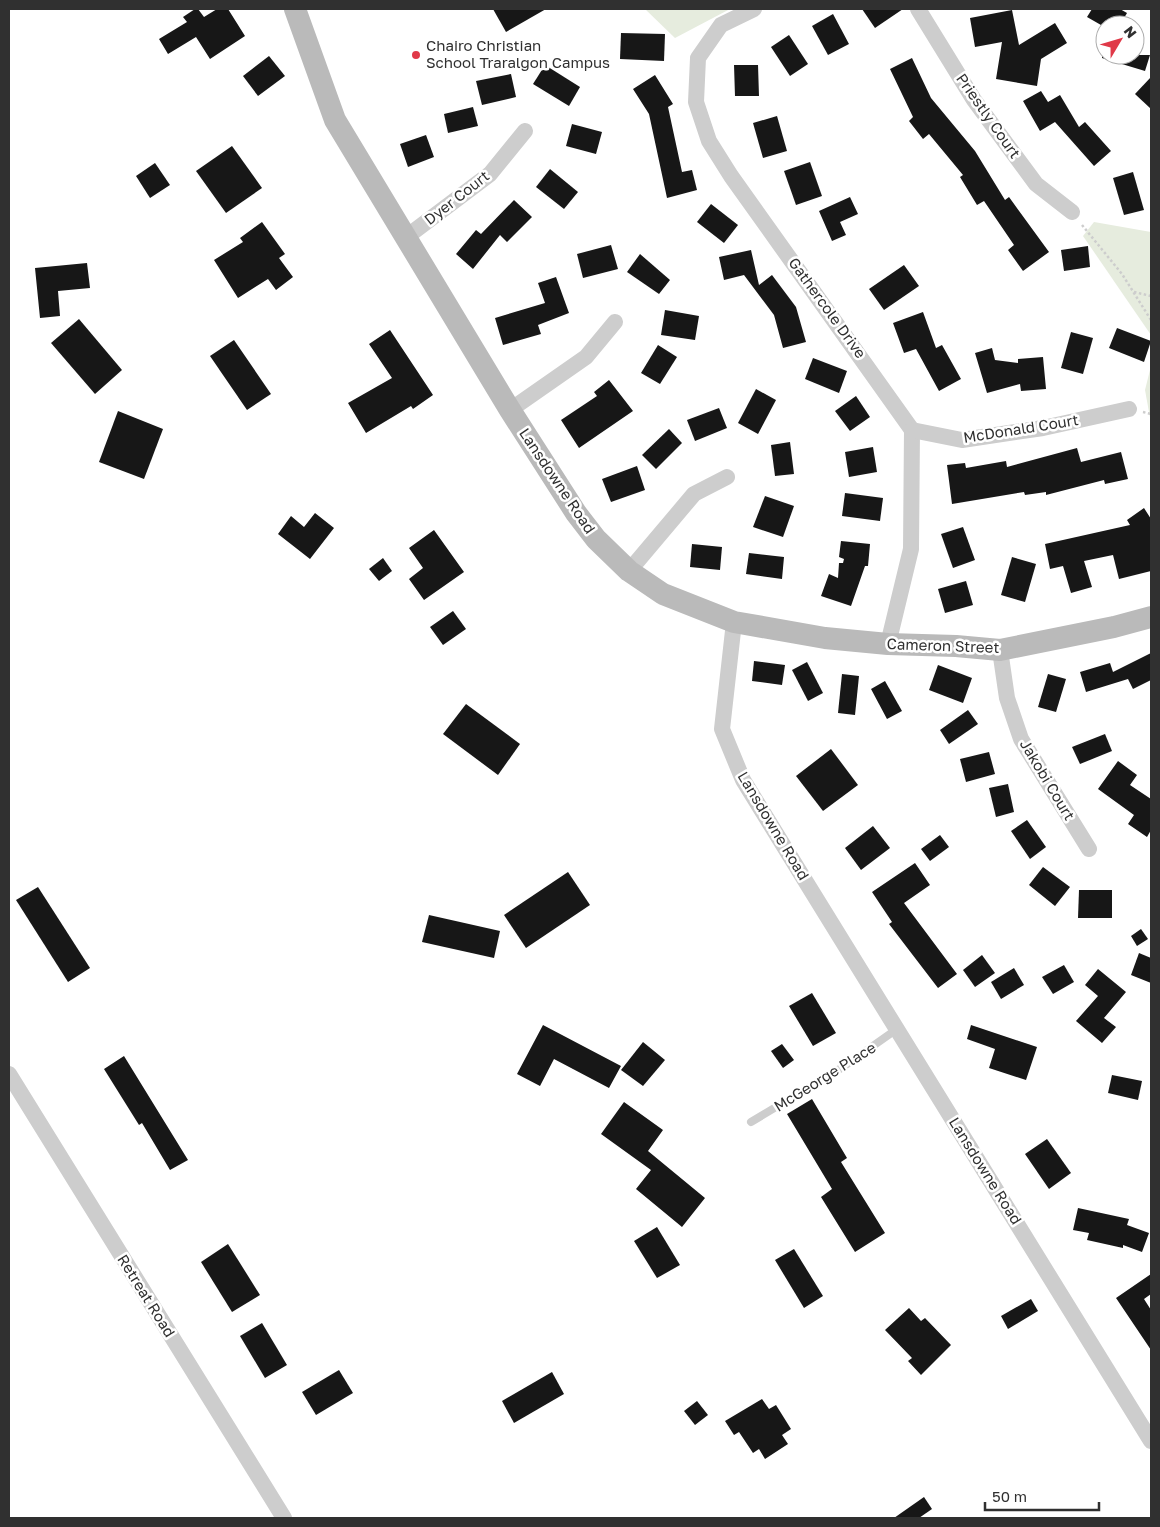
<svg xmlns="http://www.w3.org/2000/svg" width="1160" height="1527" font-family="'Golos Text',sans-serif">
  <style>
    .green { fill: #e6ecde }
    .building { fill: #171717 }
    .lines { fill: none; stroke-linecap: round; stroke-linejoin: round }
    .path { stroke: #cdcdcd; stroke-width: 2.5; stroke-dasharray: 2.5 2.5; stroke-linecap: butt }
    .lane { stroke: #cdcdcd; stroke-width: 8 }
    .street { stroke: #cdcdcd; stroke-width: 16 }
    .secondary { stroke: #bababa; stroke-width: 22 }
    .poi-dot { fill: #e03948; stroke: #fff; stroke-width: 2 }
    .labels { text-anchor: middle; stroke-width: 5; stroke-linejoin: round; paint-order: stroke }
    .poi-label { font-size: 15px; fill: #303030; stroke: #fff; text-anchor: start }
    .street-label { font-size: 15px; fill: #303030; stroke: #fff }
  </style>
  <rect width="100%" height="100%" fill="#fff"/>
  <g class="green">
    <polygon points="645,9 730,9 675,38"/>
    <polygon points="1094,222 1151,232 1151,335 1083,236"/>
    <polygon points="1151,366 1151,423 1145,390"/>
  </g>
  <g class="building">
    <polygon points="195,9 198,9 204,17 217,9 228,9 245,36 210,59 196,37 168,54 159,39 187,22 183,17"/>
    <polygon points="493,9 546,9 506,32"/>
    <polygon points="862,9 903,9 875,28"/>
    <polygon points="1092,9 1120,9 1127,13 1120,25 1101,25 1087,17"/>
    <polygon points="1012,10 1019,45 1055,23 1067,43 1041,59 1037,86 996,79 1002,42 975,47 970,18"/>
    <polygon points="833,14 849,44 828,55 812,26"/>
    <polygon points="621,33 665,34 664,61 620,59"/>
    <polygon points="789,35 808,64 790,76 771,47"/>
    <polygon points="1102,55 1150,55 1145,71 1102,58"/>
    <polygon points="269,56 285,76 258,96 243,76"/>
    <polygon points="912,58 931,98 975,151 1005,200 1009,197 1049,252 1023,271 1008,250 1014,245 984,201 977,205 960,177 963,175 929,134 923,139 909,121 913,117 890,69"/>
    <polygon points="545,65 580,87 569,106 533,84"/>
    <polygon points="734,65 758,65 759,96 735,96"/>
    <polygon points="511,74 516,97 482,105 476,81"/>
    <polygon points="655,75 673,104 668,107 682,172 692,170 697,190 667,198 649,114 633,89"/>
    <polygon points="1151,77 1151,109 1135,94"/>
    <polygon points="1041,91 1048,102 1060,95 1079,127 1085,122 1111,151 1094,166 1055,122 1040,131 1023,101"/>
    <polygon points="473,107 478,126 448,133 444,114"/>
    <polygon points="777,116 787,151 763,158 753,123"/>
    <polygon points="572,124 602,132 596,154 566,146"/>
    <polygon points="426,135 434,157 408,167 400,144"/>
    <polygon points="232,146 262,188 226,213 196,171"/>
    <polygon points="810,162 822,196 796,205 784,171"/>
    <polygon points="155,163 170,185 150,198 136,176"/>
    <polygon points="550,169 578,192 564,209 536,187"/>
    <polygon points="1133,172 1144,210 1124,215 1113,178"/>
    <polygon points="850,197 858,214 840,222 846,235 832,241 819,211"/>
    <polygon points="514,200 532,217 507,242 500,235 473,269 456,254 476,230 481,234"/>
    <polygon points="711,204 738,225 724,243 697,222"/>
    <polygon points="262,222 285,254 279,258 293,277 276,290 268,279 238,298 214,260 243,242 240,238"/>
    <polygon points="611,245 618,269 583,278 577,254"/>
    <polygon points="1088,246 1090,267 1064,271 1061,250"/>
    <polygon points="751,250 759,285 772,275 796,307 806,342 783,348 774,315 744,275 724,280 719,257"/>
    <polygon points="640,254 670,280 659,294 627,272"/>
    <polygon points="87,263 90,288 58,291 60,316 40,318 35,268"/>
    <polygon points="904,265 919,286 884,310 869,289"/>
    <polygon points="556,277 569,313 538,325 541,334 503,345 495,318 545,303 538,283"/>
    <polygon points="665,310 699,316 695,340 661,335"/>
    <polygon points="923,312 936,348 942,345 961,379 939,391 916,349 904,353 893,323"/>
    <polygon points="79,319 122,370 95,394 51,343"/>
    <polygon points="1117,328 1151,341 1144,362 1109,348"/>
    <polygon points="390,330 433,395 413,409 411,406 366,433 348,403 392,378 369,344"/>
    <polygon points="1071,332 1093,338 1083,374 1061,368"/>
    <polygon points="234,340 271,394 247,410 210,356"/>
    <polygon points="658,345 677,357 660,384 641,373"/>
    <polygon points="992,348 995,360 1018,363 1018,359 1043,357 1046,389 1021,391 1020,384 987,393 975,353"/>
    <polygon points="813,358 847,371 839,393 805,379"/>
    <polygon points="609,380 633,411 579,448 561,420 597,396 594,392"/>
    <polygon points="756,389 776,400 758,434 738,423"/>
    <polygon points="856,396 870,417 850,431 835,411"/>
    <polygon points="719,408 727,428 695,441 687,420"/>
    <polygon points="118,411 163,429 144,479 99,462"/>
    <polygon points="669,429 682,443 656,469 642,455"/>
    <polygon points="790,442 794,474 775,476 771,445"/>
    <polygon points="873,447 877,472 849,477 845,452"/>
    <polygon points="1077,448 1081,462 1121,452 1128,479 1105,484 1104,480 1046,495 1046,492 1025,495 1024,492 952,504 947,465 965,463 966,468 1006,461 1007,467"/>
    <polygon points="637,466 645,490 611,502 602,479"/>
    <polygon points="845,493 883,498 880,521 842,516"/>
    <polygon points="765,496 794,506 783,537 753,527"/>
    <polygon points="1144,508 1151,519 1151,571 1119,579 1113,555 1084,561 1092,587 1071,593 1063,566 1050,569 1045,544 1130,525 1127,520"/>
    <polygon points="315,513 334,528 310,559 278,534 291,516 304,527"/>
    <polygon points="963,527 975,560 953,568 941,534"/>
    <polygon points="434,530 464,572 424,600 409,579 423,568 409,548"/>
    <polygon points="841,541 870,544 868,566 865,566 851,606 821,596 829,574 838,578 839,563 843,563 844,559 839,557"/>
    <polygon points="692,544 722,547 720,570 690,567"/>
    <polygon points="749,553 784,557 782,579 746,574"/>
    <polygon points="1012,557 1036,564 1025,602 1001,595"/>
    <polygon points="383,558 392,571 379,581 369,569"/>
    <polygon points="966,581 973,605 945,613 938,589"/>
    <polygon points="453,611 466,629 443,645 430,627"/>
    <polygon points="1151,653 1151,680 1133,689 1128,679 1086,692 1080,672 1110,663 1113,672"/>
    <polygon points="754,661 785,665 782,685 752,681"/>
    <polygon points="807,662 823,693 808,701 792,670"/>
    <polygon points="938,665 972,678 963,703 929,690"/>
    <polygon points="842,674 859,676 855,715 838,713"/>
    <polygon points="1048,674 1066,679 1056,712 1038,707"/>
    <polygon points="885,681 902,711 887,719 871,689"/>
    <polygon points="466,704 520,744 498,775 443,734"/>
    <polygon points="968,710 978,724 949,744 940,730"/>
    <polygon points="1105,734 1112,751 1080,764 1072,747"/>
    <polygon points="831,749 858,785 823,811 796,776"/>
    <polygon points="989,752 995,774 966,782 960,759"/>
    <polygon points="1118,761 1137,775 1130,785 1151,799 1151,830 1147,837 1128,824 1134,815 1098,789"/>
    <polygon points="1008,784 1014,812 996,817 989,788"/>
    <polygon points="1027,820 1046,847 1030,859 1011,831"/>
    <polygon points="873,826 890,848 861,870 845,848"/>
    <polygon points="940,835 949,847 930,861 921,849"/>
    <polygon points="915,863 930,885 904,903 957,974 938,988 889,924 892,922 872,892"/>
    <polygon points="1043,867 1070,887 1055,906 1029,885"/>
    <polygon points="568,872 590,905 526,948 504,915"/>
    <polygon points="38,887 90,968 68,982 16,900"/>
    <polygon points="1079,890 1112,890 1112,918 1078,918"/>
    <polygon points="429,915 500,931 494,958 422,942"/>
    <polygon points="1141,929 1148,939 1137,946 1131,936"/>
    <polygon points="1139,953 1151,958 1151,983 1131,975"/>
    <polygon points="982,955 995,973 975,987 963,970"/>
    <polygon points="1064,965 1074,982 1053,994 1042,977"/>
    <polygon points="1014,968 1024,985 1001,999 991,982"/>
    <polygon points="1098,969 1126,992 1104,1018 1116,1027 1102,1043 1076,1021 1098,996 1085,985"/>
    <polygon points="812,993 836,1033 813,1046 789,1006"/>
    <polygon points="543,1025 621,1066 609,1088 554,1059 540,1086 517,1074"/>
    <polygon points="971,1025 1037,1047 1026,1080 989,1068 995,1049 967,1039"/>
    <polygon points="643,1042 665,1060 643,1086 621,1070"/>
    <polygon points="782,1044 794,1060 783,1068 771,1051"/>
    <polygon points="124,1056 188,1160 170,1170 142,1123 139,1125 104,1069"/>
    <polygon points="1112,1075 1142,1081 1138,1100 1108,1093"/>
    <polygon points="812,1099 847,1158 841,1162 885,1233 855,1252 821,1197 832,1189 787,1114"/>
    <polygon points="624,1102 663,1130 648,1151 705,1198 682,1227 636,1189 651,1170 601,1134"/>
    <polygon points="1047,1139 1071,1173 1049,1189 1025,1154"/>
    <polygon points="1078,1208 1129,1219 1127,1225 1149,1233 1142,1252 1123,1245 1123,1248 1087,1240 1089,1233 1073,1230"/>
    <polygon points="657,1227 680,1265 657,1278 634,1241"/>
    <polygon points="228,1244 260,1295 232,1312 201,1262"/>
    <polygon points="794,1249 823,1296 804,1308 775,1260"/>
    <polygon points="1151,1274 1151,1294 1144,1299 1151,1310 1151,1350 1116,1298"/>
    <polygon points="1031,1299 1038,1311 1008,1329 1001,1316"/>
    <polygon points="909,1308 921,1321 925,1318 951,1345 921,1375 908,1361 912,1358 885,1330"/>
    <polygon points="262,1323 287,1365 265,1378 240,1336"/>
    <polygon points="339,1370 353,1393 316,1415 302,1392"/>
    <polygon points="552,1372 564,1394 514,1423 502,1401"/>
    <polygon points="762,1399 769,1409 776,1405 791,1429 782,1435 788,1444 765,1459 759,1449 753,1453 739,1432 734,1435 725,1421"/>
    <polygon points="697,1401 708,1415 695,1425 684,1411"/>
    <polygon points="924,1497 932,1509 919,1518 894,1518"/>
  </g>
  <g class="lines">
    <g class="path">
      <polyline points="1082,225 1122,274 1151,320"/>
      <polyline points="1134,292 1151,296"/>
      <polyline points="1143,412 1151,414"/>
    </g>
    <polyline class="lane" points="751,1122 843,1067 897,1029"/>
    <g class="street">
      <polyline points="754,9 721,25 698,58 696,102 709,141 731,176 912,430 911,549 888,644"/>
      <polyline points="918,9 974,100 1036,184 1072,212"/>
      <polyline points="405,238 490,174 525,131"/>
      <polyline points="510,410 586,357 615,322"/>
      <polyline points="912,430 962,440 1043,428 1129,409"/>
      <polyline points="629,571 694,494 727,477"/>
      <polyline points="734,622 722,729 743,780 1151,1441"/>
      <polyline points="1000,650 1007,698 1021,739 1089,849"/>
      <polyline points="9,1074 284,1518"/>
    </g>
    <polyline class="secondary" points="295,9 335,120 510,410 576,513 596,539 629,571 663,594 734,622 825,638 888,644 956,646 1000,650 1114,627 1151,617"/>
  </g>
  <circle class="poi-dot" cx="416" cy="55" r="5"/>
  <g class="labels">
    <g class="poi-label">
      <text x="426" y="51">Chairo Christian<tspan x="426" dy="17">School Traralgon Campus</tspan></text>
    </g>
    <g class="street-label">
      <text transform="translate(988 116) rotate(55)" y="5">Priestly Court</text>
      <text transform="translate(457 198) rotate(-38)" y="5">Dyer Court</text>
      <text transform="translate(827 308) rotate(54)" y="5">Gathercole Drive</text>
      <text transform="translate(1021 429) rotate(-9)" y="5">McDonald Court</text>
      <text transform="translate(557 481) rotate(56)" y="5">Lansdowne Road</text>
      <text transform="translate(943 646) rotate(2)" y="5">Cameron Street</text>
      <text transform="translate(1047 780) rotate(59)" y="5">Jakobi Court</text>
      <text transform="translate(773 826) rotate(59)" y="5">Lansdowne Road</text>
      <text transform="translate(825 1077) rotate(-32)" y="5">McGeorge Place</text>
      <text transform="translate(985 1171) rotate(58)" y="5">Lansdowne Road</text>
      <text transform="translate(146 1296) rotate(58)" y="5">Retreat Road</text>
    </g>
  </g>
  <rect width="1160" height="1527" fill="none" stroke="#303030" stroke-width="20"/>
  <g transform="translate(1120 40) rotate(52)"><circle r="24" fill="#ffffff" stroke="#acacac"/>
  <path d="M0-4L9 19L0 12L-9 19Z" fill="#e03948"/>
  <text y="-8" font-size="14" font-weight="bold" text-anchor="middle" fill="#303030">N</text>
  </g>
  <path d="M985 1502v8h114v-8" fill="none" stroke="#303030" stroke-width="2.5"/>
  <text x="992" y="1502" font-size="15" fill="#303030" stroke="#ffffff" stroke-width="4" paint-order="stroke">50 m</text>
</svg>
